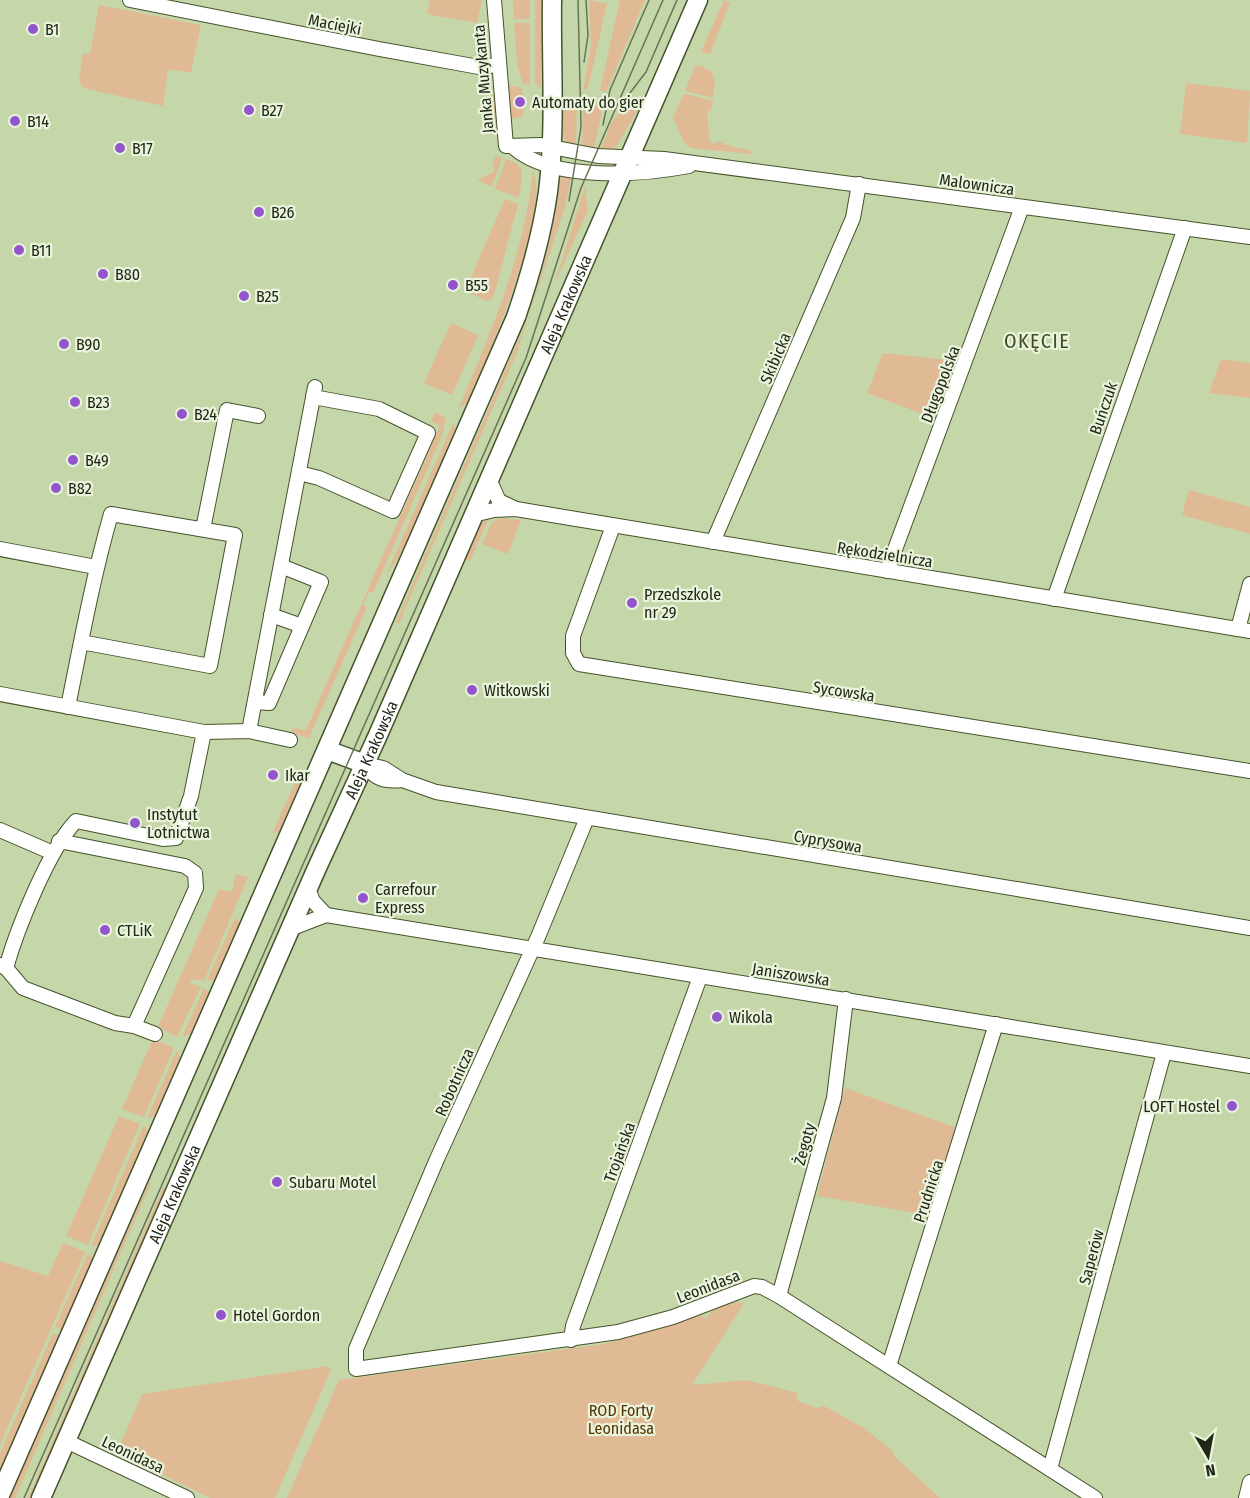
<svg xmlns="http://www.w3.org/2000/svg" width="1250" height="1498" font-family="'Fira Sans Condensed',sans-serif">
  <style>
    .green { fill: #e0ba95 }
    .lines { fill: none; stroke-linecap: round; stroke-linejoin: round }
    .street-casing { stroke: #45532b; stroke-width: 16 }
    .secondary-casing { stroke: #45532b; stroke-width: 21 }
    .street { stroke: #fff; stroke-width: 14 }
    .secondary { stroke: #fff; stroke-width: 18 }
    .tram { stroke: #677355; stroke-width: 1.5 }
    .poi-dot { fill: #9255cc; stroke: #eaf4dd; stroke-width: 2 }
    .labels { text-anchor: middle; stroke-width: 4.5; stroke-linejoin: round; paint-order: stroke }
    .street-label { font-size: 16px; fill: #212716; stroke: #eaf4dd }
    .poi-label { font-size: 16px; fill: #212716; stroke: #eaf4dd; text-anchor: start }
    .park-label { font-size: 16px; fill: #583200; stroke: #eaf4dd }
    .quarter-label { font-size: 20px; letter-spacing: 1.5px; fill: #3f4d25; stroke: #eaf4dd }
  </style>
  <rect width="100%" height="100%" fill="#c5d7a9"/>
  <g class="green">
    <polygon points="430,0 482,0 477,23 427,14"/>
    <polygon points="513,0 530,0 530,19 514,19"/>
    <polygon points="535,0 541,0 541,88 535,83"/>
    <polygon points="589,0 607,4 588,88 583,91 591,45"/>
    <polygon points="620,0 645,0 606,92 600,90"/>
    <polygon points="724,0 730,3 710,54 701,52"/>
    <polygon points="99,5 201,25 191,73 168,69 163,106 83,88 79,80 83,53 90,54"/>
    <polygon points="514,23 530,23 530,85 523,84 517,65"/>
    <polygon points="695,66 701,66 712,72 715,83 713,98 685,91"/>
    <polygon points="1186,83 1250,91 1247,143 1180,134"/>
    <polygon points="507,85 522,88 523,96 515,97 516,107 523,107 523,116 511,119"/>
    <polygon points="490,94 496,96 498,123 485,132"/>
    <polygon points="687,94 713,101 711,111 707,111 710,142 716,144 717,141 733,147 750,150 751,154 691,148 685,144 673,118 683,95"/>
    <polygon points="563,102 577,103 576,147 568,146 563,137"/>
    <polygon points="583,104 603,106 594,149 582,148"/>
    <polygon points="622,108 638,110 615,148 600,150 612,122"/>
    <polygon points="496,156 502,158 492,187 477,180 495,171 492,163"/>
    <path d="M506 159C529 165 521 178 519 198L495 189Z"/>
    <path d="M533 171C552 211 486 360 468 402L459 408C491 331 524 256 533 171Z"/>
    <path d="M564 176 571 177 565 207 516 355 399 623 396 622 528 318C543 271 555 226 561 177Z"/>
    <polygon points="585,187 588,210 554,285"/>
    <polygon points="505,199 518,204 496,288 492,299 487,301 465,291"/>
    <polygon points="451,323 478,335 452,395 424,383"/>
    <polygon points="883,353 958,361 936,419 867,393"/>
    <polygon points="1221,359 1250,363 1250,398 1209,393"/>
    <polygon points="435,412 446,418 442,436 373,593 369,592 363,605 367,607 309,738 291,733 293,728 306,730 440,426 431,421"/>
    <path d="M453 423 455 429C444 455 403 561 387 573Z"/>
    <polygon points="1189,490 1250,507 1250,534 1182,515"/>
    <polygon points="490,515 470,561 465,559 480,525"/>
    <polygon points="502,518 521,520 508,554 482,544 492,522"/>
    <polygon points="297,778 301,782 281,830 272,834"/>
    <polygon points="236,874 248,877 204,981 191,979 190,983 201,987 177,1037 158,1027 219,889 232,892"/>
    <polygon points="235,918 240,922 214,981 207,980"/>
    <polygon points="204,988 209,992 192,1033 182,1037"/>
    <polygon points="153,1039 174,1048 144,1117 122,1109"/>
    <polygon points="177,1050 180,1057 178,1063 155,1116 147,1118"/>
    <polygon points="845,1088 957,1128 928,1215 817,1196"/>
    <polygon points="119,1116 140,1124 88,1245 66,1236"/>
    <polygon points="144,1125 148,1131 98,1246 91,1246"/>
    <polygon points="149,1182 151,1183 15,1498 10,1498"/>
    <polygon points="163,1188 165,1189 31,1498 28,1498"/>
    <polygon points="63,1243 85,1252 0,1444 0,1261 48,1276"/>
    <polygon points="88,1253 94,1259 62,1330 55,1327"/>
    <polygon points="728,1302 744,1303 692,1385 746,1380 798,1393 796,1400 816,1408 824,1406 864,1428 893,1451 893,1455 940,1498 287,1498 339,1380 604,1344 700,1314 706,1319 713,1310"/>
    <polygon points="53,1333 59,1335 0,1472 0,1453"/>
    <polygon points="328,1366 331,1370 275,1498 210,1498 117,1452 142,1394"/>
  </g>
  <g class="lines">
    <g class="street-casing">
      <g id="street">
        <polyline points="130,0 379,49 479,67 498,65"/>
        <polyline points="494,0 506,146 541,145 598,156 664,159 1250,237"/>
        <path d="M514 148C554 182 641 175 689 166"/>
        <polyline points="299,473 319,478 393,511 428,433 379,409 313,397"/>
        <polyline points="489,479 499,501 514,508"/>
        <polyline points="473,515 494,510 516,509 1250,631"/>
        <polyline points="613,526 573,636 573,653 579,664 1250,771"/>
        <polyline points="203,529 227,410 258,416"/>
        <polyline points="713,542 853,218 859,184"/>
        <polyline points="0,549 96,567"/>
        <polyline points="887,571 1022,207"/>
        <polyline points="1054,599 1185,228"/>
        <polyline points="271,615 302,626"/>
        <polyline points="1238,629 1250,584"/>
        <polyline points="0,694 204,732 249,731 290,740"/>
        <polyline points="255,702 269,703 321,582 281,566"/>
        <path d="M68 707C81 642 93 577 111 514L235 535 210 666 81 642"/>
        <polyline points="249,731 315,387"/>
        <polyline points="365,764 383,768 402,780 436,792 1250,928"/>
        <path d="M365 764C374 779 384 782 402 780"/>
        <polyline points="587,818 538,937 437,1159 356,1349 356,1369 618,1332 673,1317 754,1286 762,1287 779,1296 1095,1498"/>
        <polyline points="0,830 53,853"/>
        <polyline points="59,841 185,866 195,873 196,888 134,1026"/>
        <polyline points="308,889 313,901 326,915"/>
        <polyline points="290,929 326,915 1250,1066"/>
        <polyline points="0,965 6,968 23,988 115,1023 134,1026 155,1034"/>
        <path d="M6 968C17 929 49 849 76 821L163 839 176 838 191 796 204 732"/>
        <polyline points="779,1296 834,1098 846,999"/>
        <polyline points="571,1340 573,1326 700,977"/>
        <polyline points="889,1366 996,1024"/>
        <polyline points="66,1441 187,1498"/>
        <polyline points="1050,1469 1164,1053"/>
        <polyline points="1246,1498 1250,1482"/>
      </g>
    </g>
    <g class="secondary-casing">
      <g id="secondary">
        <polyline points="327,750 365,764"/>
        <path d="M0 1495 516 317C530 276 542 235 548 192 556 129 551 64 552 0"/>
        <path id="s1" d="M41 1498 316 870 378 735 698 0"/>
      </g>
    </g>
    <use href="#street" class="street"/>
    <use href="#secondary" class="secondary"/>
    <g class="tram">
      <polyline points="584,62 588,35 586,0"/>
      <polyline points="623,102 646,72 677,0"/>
      <polyline points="603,125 610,90 649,0"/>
      <polyline points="569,201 581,127 578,0"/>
      <polyline points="24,1498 526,358 581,188 663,0"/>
    </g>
  </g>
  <g class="poi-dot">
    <circle cx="33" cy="29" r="6"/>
    <circle cx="520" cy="102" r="6"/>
    <circle cx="249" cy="110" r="6"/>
    <circle cx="15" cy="121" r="6"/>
    <circle cx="120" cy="148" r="6"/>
    <circle cx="259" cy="212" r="6"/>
    <circle cx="19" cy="250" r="6"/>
    <circle cx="103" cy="274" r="6"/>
    <circle cx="453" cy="285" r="6"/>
    <circle cx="244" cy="296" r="6"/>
    <circle cx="64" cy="344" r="6"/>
    <circle cx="75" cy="402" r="6"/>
    <circle cx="182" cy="414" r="6"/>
    <circle cx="73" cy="460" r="6"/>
    <circle cx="56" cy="488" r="6"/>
    <circle cx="632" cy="603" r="6"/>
    <circle cx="472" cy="690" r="6"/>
    <circle cx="273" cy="775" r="6"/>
    <circle cx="135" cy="823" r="6"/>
    <circle cx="363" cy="898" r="6"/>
    <circle cx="105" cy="930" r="6"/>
    <circle cx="717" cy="1017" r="6"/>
    <circle cx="1232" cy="1106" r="6"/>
    <circle cx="277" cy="1182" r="6"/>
    <circle cx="221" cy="1315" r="6"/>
  </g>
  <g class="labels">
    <g class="street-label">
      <text transform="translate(335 24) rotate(11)" y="6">Maciejki</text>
      <text transform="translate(483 79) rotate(-95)" y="6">Janka Muzykanta</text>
      <text transform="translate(977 184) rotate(8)" y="6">Malownicza</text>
      <text dy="6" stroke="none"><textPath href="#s1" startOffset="1304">Aleja Krakowska</textPath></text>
      <text transform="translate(775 358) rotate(-67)" y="6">Skibicka</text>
      <text transform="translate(940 384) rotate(-69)" y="6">Długopolska</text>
      <text transform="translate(1103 408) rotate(-71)" y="6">Buńczuk</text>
      <text transform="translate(885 554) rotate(9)" y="6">Rękodzielnicza</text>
      <text transform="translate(844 691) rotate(9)" y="6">Sycowska</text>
      <text dy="6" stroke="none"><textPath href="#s1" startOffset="818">Aleja Krakowska</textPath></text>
      <text transform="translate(828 841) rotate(10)" y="6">Cyprysowa</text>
      <text transform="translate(791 974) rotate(9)" y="6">Janiszowska</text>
      <text transform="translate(454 1082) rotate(-66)" y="6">Robotnicza</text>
      <text transform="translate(804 1144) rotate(-75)" y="6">Żegoty</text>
      <text transform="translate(619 1152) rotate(-70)" y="6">Trojańska</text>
      <text transform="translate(928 1191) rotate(-72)" y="6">Prudnicka</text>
      <text dy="6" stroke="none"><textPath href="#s1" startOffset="332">Aleja Krakowska</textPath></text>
      <text transform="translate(1091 1257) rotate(-75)" y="6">Saperów</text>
      <text transform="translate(708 1286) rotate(-21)" y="6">Leonidasa</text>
      <text transform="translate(133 1454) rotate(25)" y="6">Leonidasa</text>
    </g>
    <g class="poi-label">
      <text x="45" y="35">B1</text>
      <text x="532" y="108">Automaty do gier</text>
      <text x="261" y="116">B27</text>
      <text x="27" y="127">B14</text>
      <text x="132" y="154">B17</text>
      <text x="271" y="218">B26</text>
      <text x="31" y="256">B11</text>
      <text x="115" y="280">B80</text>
      <text x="465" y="291">B55</text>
      <text x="256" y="302">B25</text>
      <text x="76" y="350">B90</text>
      <text x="87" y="408">B23</text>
      <text x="194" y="420">B24</text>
      <text x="85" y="466">B49</text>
      <text x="68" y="494">B82</text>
      <text x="644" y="600">Przedszkole<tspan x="644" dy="18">nr 29</tspan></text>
      <text x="484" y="696">Witkowski</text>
      <text x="285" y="781">Ikar</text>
      <text x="147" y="820">Instytut<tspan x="147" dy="18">Lotnictwa</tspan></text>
      <text x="375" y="895">Carrefour<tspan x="375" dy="18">Express</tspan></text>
      <text x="117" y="936">CTLiK</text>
      <text x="729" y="1023">Wikola</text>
      <text x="1220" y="1112" text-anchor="end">LOFT Hostel</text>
      <text x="289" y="1188">Subaru Motel</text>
      <text x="233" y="1321">Hotel Gordon</text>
    </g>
    <g class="park-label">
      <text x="621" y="1416">ROD Forty<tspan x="621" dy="18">Leonidasa</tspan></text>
    </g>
    <g class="quarter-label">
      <text x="1037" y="348">OKĘCIE</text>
    </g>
  </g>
  <g transform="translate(1208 1456) rotate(170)" stroke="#eaf4dd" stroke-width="4.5" paint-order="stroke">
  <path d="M0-4.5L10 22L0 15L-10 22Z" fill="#212716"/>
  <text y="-9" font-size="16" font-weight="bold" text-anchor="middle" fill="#212716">N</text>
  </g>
</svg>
